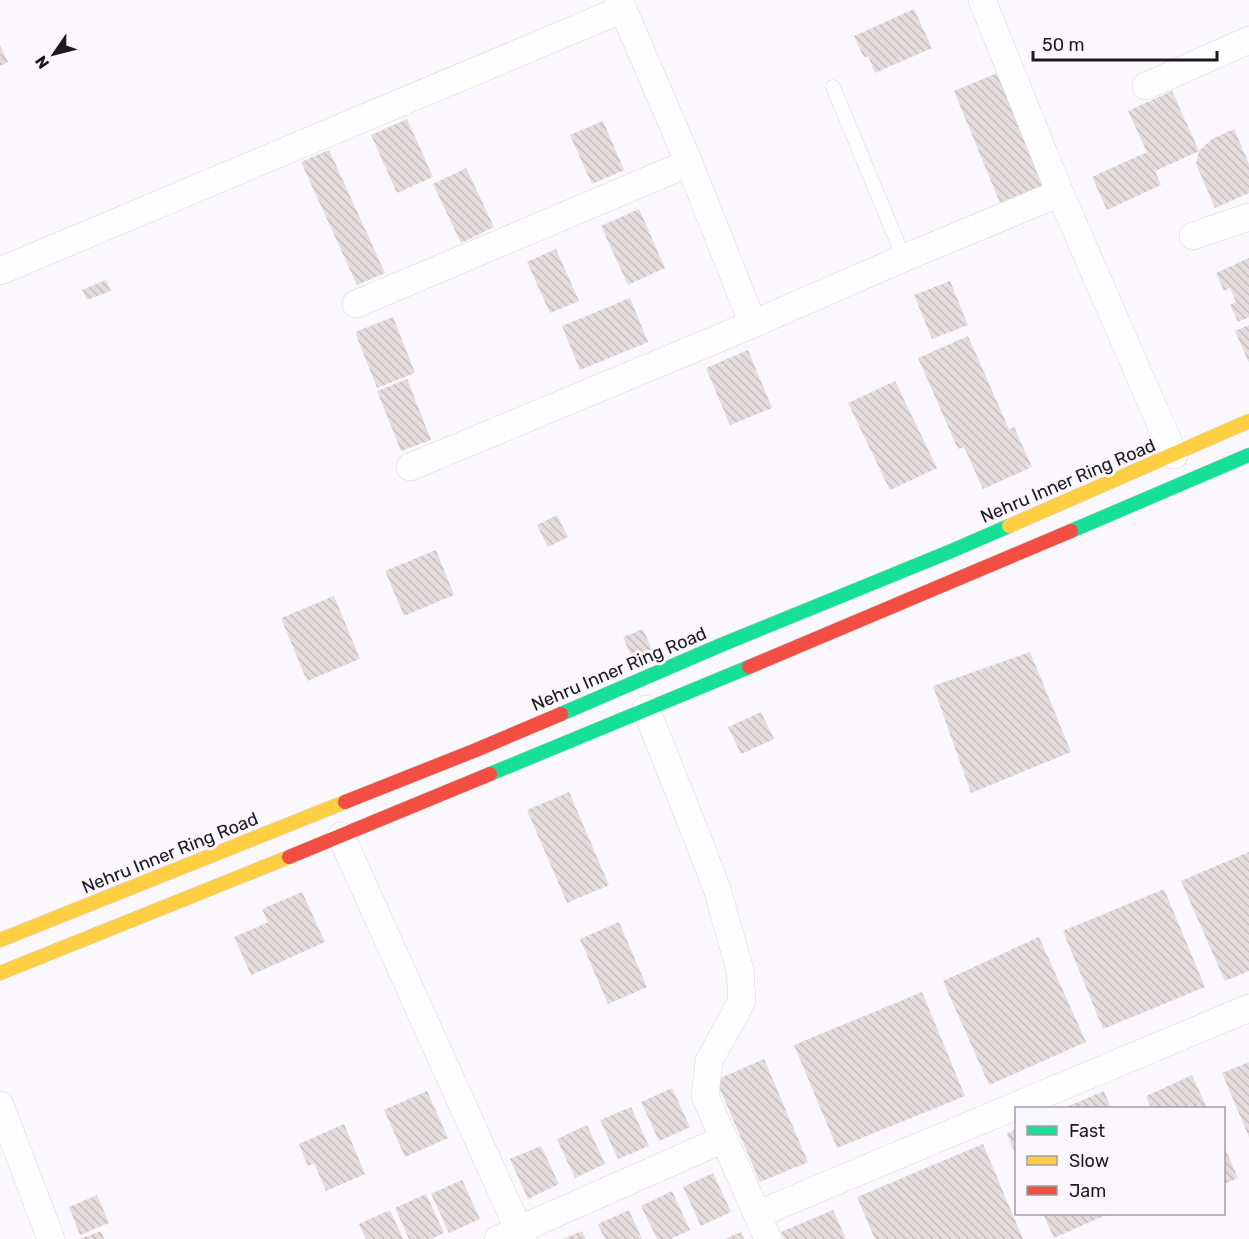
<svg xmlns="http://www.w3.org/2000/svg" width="1249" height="1239" font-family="Rubik,sans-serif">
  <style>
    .building { fill: url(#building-back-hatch) }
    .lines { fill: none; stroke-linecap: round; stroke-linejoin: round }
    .lane-casing { stroke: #d9d5dd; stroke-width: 15 }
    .street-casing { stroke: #d9d5dd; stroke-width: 28 }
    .fast-casing { stroke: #d5d3d7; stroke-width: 15 }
    .slow-casing { stroke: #d5d3d7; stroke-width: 15 }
    .jam-casing { stroke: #d5d3d7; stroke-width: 15 }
    .lane { stroke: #fefeff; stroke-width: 14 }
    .street { stroke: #fefeff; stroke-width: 27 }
    .fast { stroke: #16e098; stroke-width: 14 }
    .slow { stroke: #ffcf43; stroke-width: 14 }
    .jam { stroke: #f24e42; stroke-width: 14 }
    .labels { text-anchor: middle; stroke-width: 6; stroke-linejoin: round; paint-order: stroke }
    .street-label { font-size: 18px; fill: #1d1923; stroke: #f9f7fd }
  </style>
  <defs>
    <pattern id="building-back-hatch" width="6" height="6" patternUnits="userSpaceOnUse" patternTransform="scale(1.5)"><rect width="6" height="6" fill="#e5dcdd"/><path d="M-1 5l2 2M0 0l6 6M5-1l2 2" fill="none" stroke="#c4bcbd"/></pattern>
  </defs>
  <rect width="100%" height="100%" fill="#faf8fc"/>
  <g class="building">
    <polygon points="914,9 932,48 875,73 868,56 864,58 854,36"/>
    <polygon points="0,45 8,62 0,66"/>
    <polygon points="1002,71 1048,183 1000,203 954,91"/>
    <polygon points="1172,91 1199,151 1155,171 1161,185 1107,210 1092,177 1147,152 1128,111"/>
    <polygon points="407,119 433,177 397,193 371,135"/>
    <polygon points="603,121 624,170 592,184 570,135"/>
    <polygon points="1234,129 1249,164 1249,193 1215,208 1196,164 1199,151 1212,139"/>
    <polygon points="329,150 385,273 357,285 301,162"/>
    <polygon points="466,168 494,227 461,243 433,184"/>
    <polygon points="639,209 665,268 628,285 601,226"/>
    <polygon points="556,249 579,301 550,313 527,262"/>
    <polygon points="1249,258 1249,317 1238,322 1230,305 1236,302 1230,288 1224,291 1216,273"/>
    <polygon points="106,280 111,291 87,300 82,290"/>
    <polygon points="950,281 968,325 932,339 914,295"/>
    <polygon points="630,298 648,342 580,370 562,326"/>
    <polygon points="393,317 415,373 377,388 355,332"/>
    <polygon points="1249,325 1249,363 1235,331"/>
    <polygon points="968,336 1009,429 1014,427 1032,467 983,489 964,447 958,449 918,358"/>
    <polygon points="748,350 772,408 730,425 706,368"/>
    <polygon points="407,379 431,440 401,451 377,391"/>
    <polygon points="895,381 937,468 890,490 848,403"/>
    <polygon points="557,515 568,537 548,547 537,525"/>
    <polygon points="436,550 454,595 404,616 385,571"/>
    <polygon points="334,596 360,659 307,681 281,618"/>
    <polygon points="643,629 652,650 632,658 623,637"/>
    <polygon points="1030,652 1071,752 971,793 933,686"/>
    <polygon points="761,712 774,739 741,754 728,727"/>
    <polygon points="569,792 609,885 567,903 527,810"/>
    <polygon points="1249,852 1249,971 1225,981 1181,881"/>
    <polygon points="1164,889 1205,987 1103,1029 1063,931"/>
    <polygon points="302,892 325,942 251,975 234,937 268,922 262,909"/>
    <polygon points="619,922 647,987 608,1004 580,939"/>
    <polygon points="1039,937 1086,1042 989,1085 943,981"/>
    <polygon points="922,992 965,1096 837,1148 794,1045"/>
    <polygon points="764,1059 808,1162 760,1182 716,1080"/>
    <polygon points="1249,1062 1249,1137 1222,1073"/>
    <polygon points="1192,1075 1207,1108 1151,1108 1146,1096"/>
    <polygon points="672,1088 690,1127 659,1141 641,1102"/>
    <polygon points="427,1091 448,1138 405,1157 384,1110"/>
    <polygon points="1104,1091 1111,1108 1064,1108"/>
    <polygon points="631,1107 649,1146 618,1159 600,1120"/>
    <polygon points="344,1124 365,1174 326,1191 314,1163 308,1166 299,1144"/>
    <polygon points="587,1125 605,1164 575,1178 557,1139"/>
    <polygon points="1016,1129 1016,1156 1007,1134"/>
    <polygon points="983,1144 1023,1239 875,1239 857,1197"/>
    <polygon points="541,1146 559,1184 528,1199 510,1159"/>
    <polygon points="1224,1146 1238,1178 1224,1184"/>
    <polygon points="713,1173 731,1212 701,1226 683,1187"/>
    <polygon points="462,1180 480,1219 449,1233 431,1194"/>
    <polygon points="672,1191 690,1230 671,1239 657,1239 641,1206"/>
    <polygon points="426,1194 444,1233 431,1239 409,1239 395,1208"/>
    <polygon points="97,1195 109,1223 80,1235 69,1207"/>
    <polygon points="390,1210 403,1239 366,1239 359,1224"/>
    <polygon points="629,1210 642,1239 605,1239 598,1224"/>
    <polygon points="833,1210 846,1239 784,1239 781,1232"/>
    <polygon points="1043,1214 1108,1214 1054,1238"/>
    <polygon points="101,1231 104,1239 80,1239"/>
    <polygon points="582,1231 586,1239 563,1239"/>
    <polygon points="741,1232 744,1239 725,1239"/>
  </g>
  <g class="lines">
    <g class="lane-casing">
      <polyline id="lane" points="833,87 904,258"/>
    </g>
    <g class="street-casing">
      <g id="street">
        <polyline points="619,0 689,163 753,324"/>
        <polyline points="982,0 1060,193 1174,455"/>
        <polyline points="1146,86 1249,40"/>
        <polyline points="1193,236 1249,217"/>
        <polyline points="0,271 623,9"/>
        <polyline points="356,304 689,163"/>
        <polyline points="410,467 753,324 904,258 1060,193"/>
        <polyline points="646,709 697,837 717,889 740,970 742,1001 709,1061 705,1096 768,1239"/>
        <polyline points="341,836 523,1239"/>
        <polyline points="0,1105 51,1239"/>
        <polyline points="758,1214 1249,1008"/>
        <polyline points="498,1239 724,1139"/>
      </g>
    </g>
    <g class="fast-casing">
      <g id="fast">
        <polyline points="1071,531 1249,455"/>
        <polyline points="561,714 721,645 949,552 1009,526"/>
        <polyline points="490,774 749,667"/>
      </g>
    </g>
    <g class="slow-casing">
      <g id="slow">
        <polyline points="1009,526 1249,421"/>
        <polyline points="0,940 345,802"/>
        <polyline points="0,973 289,857"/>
      </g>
    </g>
    <g class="jam-casing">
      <g id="jam">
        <polyline points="749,667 1071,531"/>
        <polyline points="345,802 476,750 561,714"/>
        <polyline points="289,857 490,774"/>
      </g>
    </g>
    <use href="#lane" class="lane"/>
    <use href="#street" class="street"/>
    <use href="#fast" class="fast"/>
    <use href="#slow" class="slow"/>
    <use href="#jam" class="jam"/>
  </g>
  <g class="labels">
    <g class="street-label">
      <text transform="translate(1068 481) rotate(-23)" y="6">Nehru Inner Ring Road</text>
      <text transform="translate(619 669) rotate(-23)" y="6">Nehru Inner Ring Road</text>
      <text transform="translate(170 853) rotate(-22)" y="6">Nehru Inner Ring Road</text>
    </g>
  </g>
  <rect x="1015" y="1107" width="210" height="108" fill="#f9f7fd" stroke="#a19ea6" stroke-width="1.5"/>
  <rect x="1027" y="1126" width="30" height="9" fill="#16e098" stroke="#a19ea6" stroke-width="1.5"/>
  <text x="1069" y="1137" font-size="18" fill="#1d1923">Fast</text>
  <rect x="1027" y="1156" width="30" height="9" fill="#ffcf43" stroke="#a19ea6" stroke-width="1.5"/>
  <text x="1069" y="1167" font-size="18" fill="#1d1923">Slow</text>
  <rect x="1027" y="1186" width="30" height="9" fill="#f24e42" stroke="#a19ea6" stroke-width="1.5"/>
  <text x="1069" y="1197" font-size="18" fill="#1d1923">Jam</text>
  <g transform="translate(54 54) rotate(235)" stroke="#f9f7fd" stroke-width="4.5" paint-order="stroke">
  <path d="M0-4.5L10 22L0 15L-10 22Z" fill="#1d1923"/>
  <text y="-9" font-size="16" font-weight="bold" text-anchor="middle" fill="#1d1923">N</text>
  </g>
  <path d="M1033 51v9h184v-9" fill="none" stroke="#1d1923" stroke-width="3"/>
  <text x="1042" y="51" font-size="18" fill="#1d1923" stroke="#f9f7fd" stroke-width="4.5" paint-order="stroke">50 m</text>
</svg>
